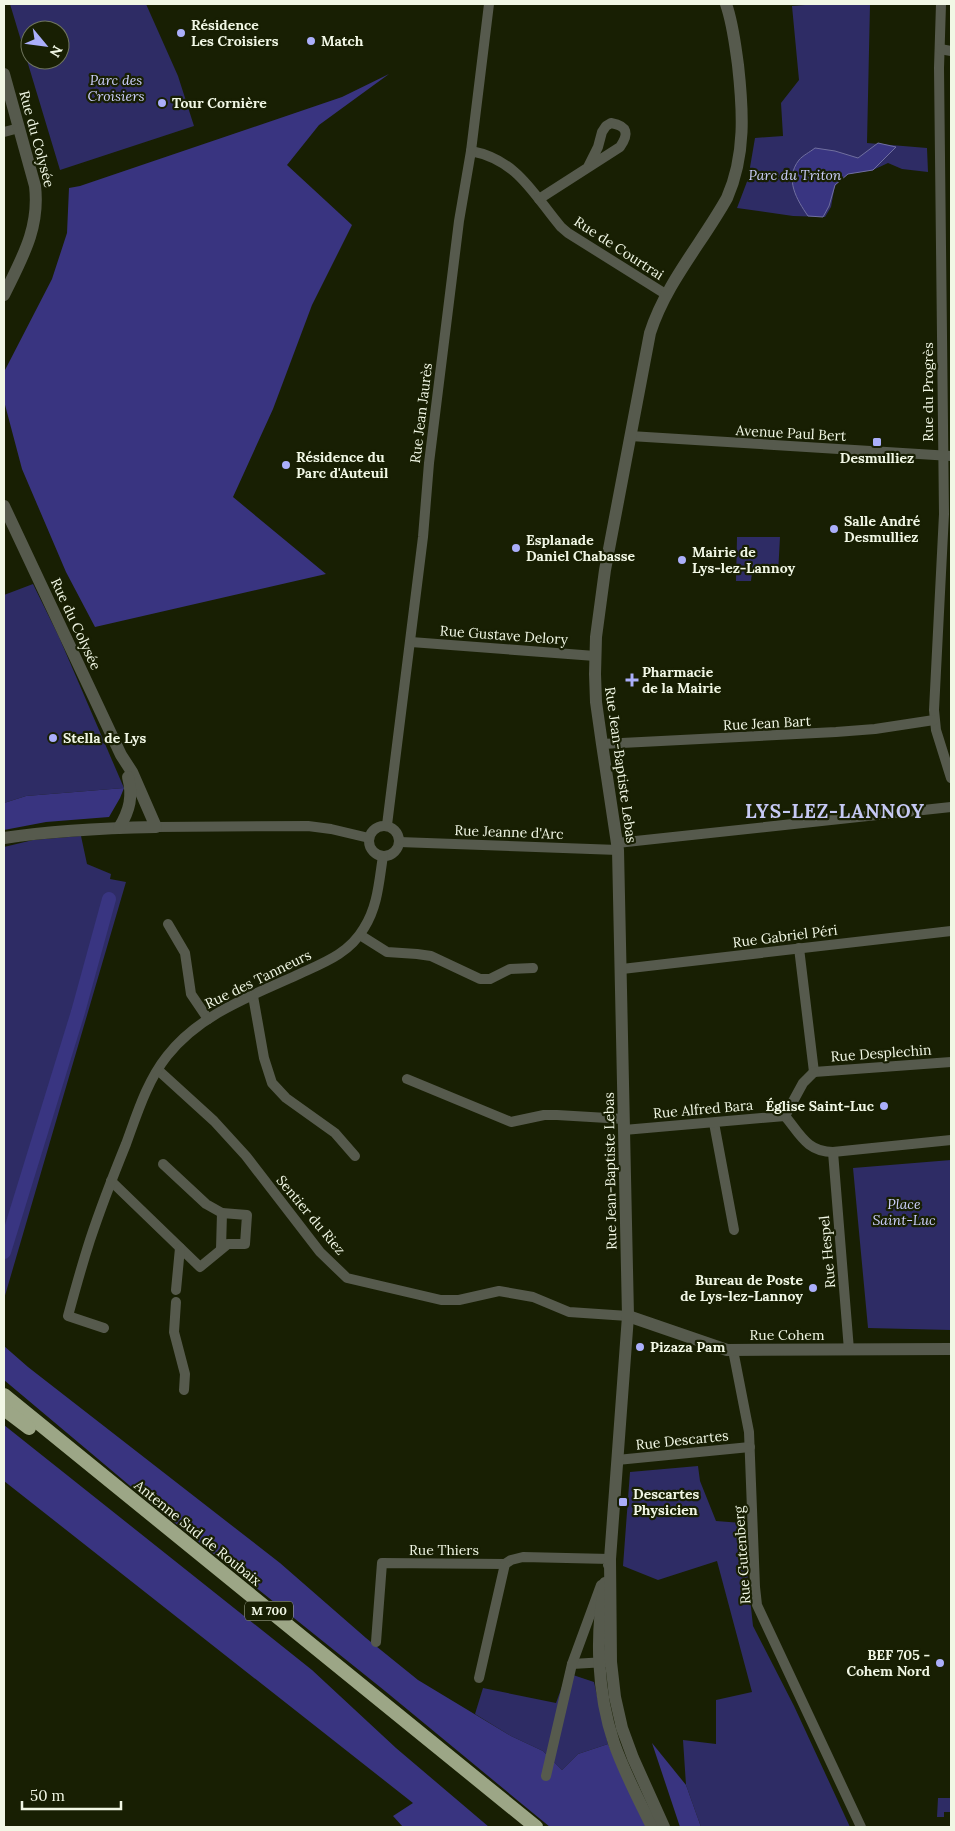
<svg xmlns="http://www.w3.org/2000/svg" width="955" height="1831" font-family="Lora,serif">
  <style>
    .green { fill: #2e2c65; fill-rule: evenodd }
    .forest { fill: #393480 }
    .water { fill: #393581; stroke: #706f9f }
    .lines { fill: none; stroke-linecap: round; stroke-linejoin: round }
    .canal { stroke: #393581; stroke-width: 14 }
    .minor { stroke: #565a4d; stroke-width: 10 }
    .tertiary { stroke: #565a4d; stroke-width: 12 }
    .trunk { stroke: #9ca686; stroke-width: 14 }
    .poi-dot { fill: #abaffb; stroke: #181f03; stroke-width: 2 }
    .labels { text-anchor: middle; stroke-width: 4.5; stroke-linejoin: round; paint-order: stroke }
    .shield { fill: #181f03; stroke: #b0b6a1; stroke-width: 1 }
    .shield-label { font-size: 12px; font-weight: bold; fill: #f1f7e5 }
    .poi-label { font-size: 14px; font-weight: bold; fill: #f1f7e5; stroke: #181f03; text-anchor: start }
    .park-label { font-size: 14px; font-style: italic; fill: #cdd0fd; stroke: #181f03 }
    .street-label { font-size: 14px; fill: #f1f7e5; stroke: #181f03 }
    .district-label { font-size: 19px; font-weight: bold; letter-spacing: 1px; fill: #c6c9f4; stroke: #181f03 }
  </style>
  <rect width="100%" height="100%" fill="#181f03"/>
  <g class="green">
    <path d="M10 4H146L178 76 194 126 60 170ZM30 30H60V60H30Z"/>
    <polygon points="805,4 870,4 867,143 927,148 928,172 902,169 888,163 873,170 848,174 835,185 831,207 825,217 793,216 737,208 748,179 755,138 783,136 781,103 799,80 792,6 805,5"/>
    <polygon points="737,537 780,537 778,574 752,573 751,581 736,581"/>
    <polygon points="33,584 59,637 124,788 26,796 4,803 4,595"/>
    <polygon points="81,836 87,864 111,874 110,879 126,882 4,1299 4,847 33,840"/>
    <polygon points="951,1160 951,1330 868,1328 853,1168"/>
    <polygon points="698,1466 700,1481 716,1521 742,1523 753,1626 794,1706 850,1827 701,1827 686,1785 683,1740 716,1744 716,1700 752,1692 717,1561 658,1580 623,1566 630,1472"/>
    <polygon points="567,1673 594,1682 608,1744 578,1754 562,1770 543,1751 511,1736 475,1714 483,1688 556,1703"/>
    <polygon points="938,1798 951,1798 951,1812 944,1812 944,1817 937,1817"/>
  </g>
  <g class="forest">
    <polygon points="389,74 319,125 287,165 352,225 312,305 273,409 233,497 326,574 95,627 66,572 22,469 4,401 4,372 52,279 67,233 69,188 80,186 342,97"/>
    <polygon points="124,788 120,798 109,817 46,822 4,830 4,803 26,796"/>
    <polygon points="4,1346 28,1367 280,1563 366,1638 418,1680 511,1736 543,1751 562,1770 578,1754 608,1744 646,1827 550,1827 385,1691 154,1506 4,1380"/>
    <polygon points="4,1425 312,1670 396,1748 489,1827 403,1827 393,1816 413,1803 4,1481"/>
    <polygon points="652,1743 686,1785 701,1827 680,1827"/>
  </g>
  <path class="water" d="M878 143 896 147 873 170 848 174 835 185 829 206 823 217 808 216C797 200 784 179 799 160 802 156 810 152 815 148L835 151 858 158Z"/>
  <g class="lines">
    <polyline class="canal" points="4,1252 78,1012 109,899"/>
    <g class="minor">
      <polyline points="941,4 939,68 944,514 934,710 936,730 951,778"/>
      <polyline points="940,49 951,51"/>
      <polyline points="4,132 19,128"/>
      <path d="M471 151C518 160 533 194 561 227L568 233 667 295"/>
      <path d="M539 199 620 147C629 134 628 126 611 123L606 126 602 132 598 147 588 167"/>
      <polyline points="630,436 951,456"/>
      <polyline points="411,642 595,656"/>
      <polyline points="602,744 836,732 875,729 934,720"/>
      <polyline points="387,825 423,537 429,463 459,221 471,151 489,4"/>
      <circle cx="384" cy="841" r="15"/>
      <polyline points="156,827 308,826 331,829 369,838"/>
      <polyline points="399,842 618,850"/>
      <polyline points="617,843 951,807"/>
      <polyline points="168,924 185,953 191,994 208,1019"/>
      <polyline points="360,935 387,952 417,954 431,956 480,979 490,979 510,969 533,968"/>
      <polyline points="799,948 814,1072"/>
      <polyline points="622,969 951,931"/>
      <polyline points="253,996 264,1058 272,1083 286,1098 335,1133 355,1156"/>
      <polyline points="158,1070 214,1121 246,1156 320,1252 347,1278 441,1300 459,1300 499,1291 533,1297 569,1312 628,1316"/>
      <polyline points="814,1072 951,1062"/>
      <polyline points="407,1079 511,1122 544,1115 557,1115 624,1119"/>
      <path d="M785 1116C800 1134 807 1152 833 1152L951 1140"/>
      <polyline points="785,1116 803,1083 814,1072"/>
      <polyline points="714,1123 734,1230"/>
      <polyline points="624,1130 785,1116"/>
      <polyline points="833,1152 849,1350"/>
      <polyline points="163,1164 206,1204 222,1213"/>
      <polyline points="111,1181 200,1267 228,1244 245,1244 247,1215 222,1213 221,1249"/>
      <polyline points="176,1290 180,1248"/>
      <polyline points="176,1302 174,1332 185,1374 184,1390"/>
      <path d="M104 1328 68 1316C75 1290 82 1265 90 1240 101 1207 113 1176 126 1144 137 1114 147 1081 167 1056 200 1014 251 996 297 975 323 963 349 954 364 928 378 906 379 881 383 856"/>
      <polyline points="733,1350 749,1432 755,1587 757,1605 861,1827"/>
      <polyline points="617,1460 750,1447"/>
      <polyline points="376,1642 382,1563 505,1564 511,1560 523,1557 610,1559 608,1565"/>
      <polyline points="572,1664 606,1662"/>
      <polyline points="479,1678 505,1564"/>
      <polyline points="546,1776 572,1664 601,1585"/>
    </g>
    <g class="tertiary">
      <path d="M4 74 35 186C40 228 22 258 4 295"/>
      <path d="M4 506 121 755 132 772 156 827C105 828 55 830 4 838"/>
      <path d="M119 828C130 810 133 796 128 777"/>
      <polyline points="628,1316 727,1350 951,1349"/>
      <path d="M605 1583C595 1635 597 1692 614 1743 624 1772 639 1800 652 1827"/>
      <path d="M664 1827 633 1758 622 1728 615 1697 611 1662 610 1559 628 1316 618 850 602 744 596 702 595 674 596 637 605 570 650 333C666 283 702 243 727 198 746 155 743 110 738 65 735 44 733 24 726 4"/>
    </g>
    <g class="trunk">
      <polyline points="4,1395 536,1827"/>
      <polyline points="4,1409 29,1428"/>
    </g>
  </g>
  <g class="poi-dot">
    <circle cx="181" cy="33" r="5"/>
    <circle cx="311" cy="41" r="5"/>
    <circle cx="162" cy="103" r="5"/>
    <rect x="872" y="437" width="10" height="10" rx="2.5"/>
    <circle cx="286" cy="465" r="5"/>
    <circle cx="834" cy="529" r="5"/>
    <circle cx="516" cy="548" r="5"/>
    <circle cx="682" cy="560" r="5"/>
    <path d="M629.5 672.5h5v5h5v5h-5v5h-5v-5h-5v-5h5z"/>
    <circle cx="53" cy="738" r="5"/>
    <circle cx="884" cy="1106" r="5"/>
    <circle cx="813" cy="1288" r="5"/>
    <circle cx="640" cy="1347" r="5"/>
    <rect x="618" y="1497" width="10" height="10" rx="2.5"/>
    <circle cx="940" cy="1663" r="5"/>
  </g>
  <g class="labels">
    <rect class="shield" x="245" y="1601.5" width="48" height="19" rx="4"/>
    <g class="shield-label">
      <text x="269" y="1615">M 700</text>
    </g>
    <g class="poi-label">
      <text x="191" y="30">Résidence<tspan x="191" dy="16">Les Croisiers</tspan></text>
      <text x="321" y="46">Match</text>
      <text x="172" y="108">Tour Cornière</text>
      <text x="296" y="462">Résidence du<tspan x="296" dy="16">Parc d'Auteuil</tspan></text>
      <text x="877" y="463" text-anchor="middle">Desmulliez</text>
      <text x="844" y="526">Salle André<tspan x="844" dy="16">Desmulliez</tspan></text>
      <text x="526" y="545">Esplanade<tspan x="526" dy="16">Daniel Chabasse</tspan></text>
      <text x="692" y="557">Mairie de<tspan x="692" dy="16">Lys-lez-Lannoy</tspan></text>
      <text x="642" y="677">Pharmacie<tspan x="642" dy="16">de la Mairie</tspan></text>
      <text x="63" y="743">Stella de Lys</text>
      <text x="874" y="1111" text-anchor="end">Église Saint-Luc</text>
      <text x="803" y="1285" text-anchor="end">Bureau de Poste<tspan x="803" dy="16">de Lys-lez-Lannoy</tspan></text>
      <text x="650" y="1352">Pizaza Pam</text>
      <text x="633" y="1499">Descartes<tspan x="633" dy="16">Physicien</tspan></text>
      <text x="930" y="1660" text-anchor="end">BEF 705 -<tspan x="930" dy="16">Cohem Nord</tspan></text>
    </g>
    <g class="park-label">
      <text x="116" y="85">Parc des<tspan x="116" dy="16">Croisiers</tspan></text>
      <text x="795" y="180">Parc du Triton</text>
      <text x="904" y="1209">Place<tspan x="904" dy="16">Saint-Luc</tspan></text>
    </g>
    <g class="street-label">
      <text transform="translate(37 139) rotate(75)" y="5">Rue du Colysée</text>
      <text transform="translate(619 248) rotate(33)" y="5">Rue de Courtrai</text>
      <text transform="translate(928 392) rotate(-90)" y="5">Rue du Progrès</text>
      <text transform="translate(421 413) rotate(-83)" y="5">Rue Jean Jaurès</text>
      <text transform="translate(791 433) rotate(3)" y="5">Avenue Paul Bert</text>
      <text transform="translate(76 624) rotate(65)" y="5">Rue du Colysée</text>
      <text transform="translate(504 635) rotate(4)" y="5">Rue Gustave Delory</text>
      <text transform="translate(767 723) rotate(-3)" y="5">Rue Jean Bart</text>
      <text transform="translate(621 765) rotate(82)" y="5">Rue Jean-Baptiste Lebas</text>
      <text transform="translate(509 832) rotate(2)" y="5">Rue Jeanne d'Arc</text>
      <text transform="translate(785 936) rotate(-7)" y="5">Rue Gabriel Péri</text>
      <text transform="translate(258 979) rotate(-26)" y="5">Rue des Tanneurs</text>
      <text transform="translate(881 1053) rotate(-4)" y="5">Rue Desplechin</text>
      <text transform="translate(703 1109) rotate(-5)" y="5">Rue Alfred Bara</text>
      <text transform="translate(610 1171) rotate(-91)" y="5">Rue Jean-Baptiste Lebas</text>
      <text transform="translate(311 1215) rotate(50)" y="5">Sentier du Riez</text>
      <text transform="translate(827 1252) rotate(-95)" y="5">Rue Hespel</text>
      <text x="787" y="1340">Rue Cohem</text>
      <text transform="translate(682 1440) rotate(-6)" y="5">Rue Descartes</text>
      <text transform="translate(198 1533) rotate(39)" y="5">Antenne Sud de Roubaix</text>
      <text x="444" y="1555">Rue Thiers</text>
      <text transform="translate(742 1555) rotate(-94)" y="5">Rue Gutenberg</text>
    </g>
    <g class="district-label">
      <text x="835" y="818">LYS-LEZ-LANNOY</text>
    </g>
  </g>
  <rect width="955" height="1831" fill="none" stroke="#f1f7e5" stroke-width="10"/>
  <g transform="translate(45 45) rotate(119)"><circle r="24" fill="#181f03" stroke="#6f755d"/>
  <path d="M0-4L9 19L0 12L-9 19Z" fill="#abaffb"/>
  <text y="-8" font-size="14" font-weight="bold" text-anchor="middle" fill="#f1f7e5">N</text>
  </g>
  <path d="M22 1801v8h99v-8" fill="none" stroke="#f1f7e5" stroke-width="2.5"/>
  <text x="30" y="1801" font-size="15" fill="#f1f7e5" stroke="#181f03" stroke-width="4" paint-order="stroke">50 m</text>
</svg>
